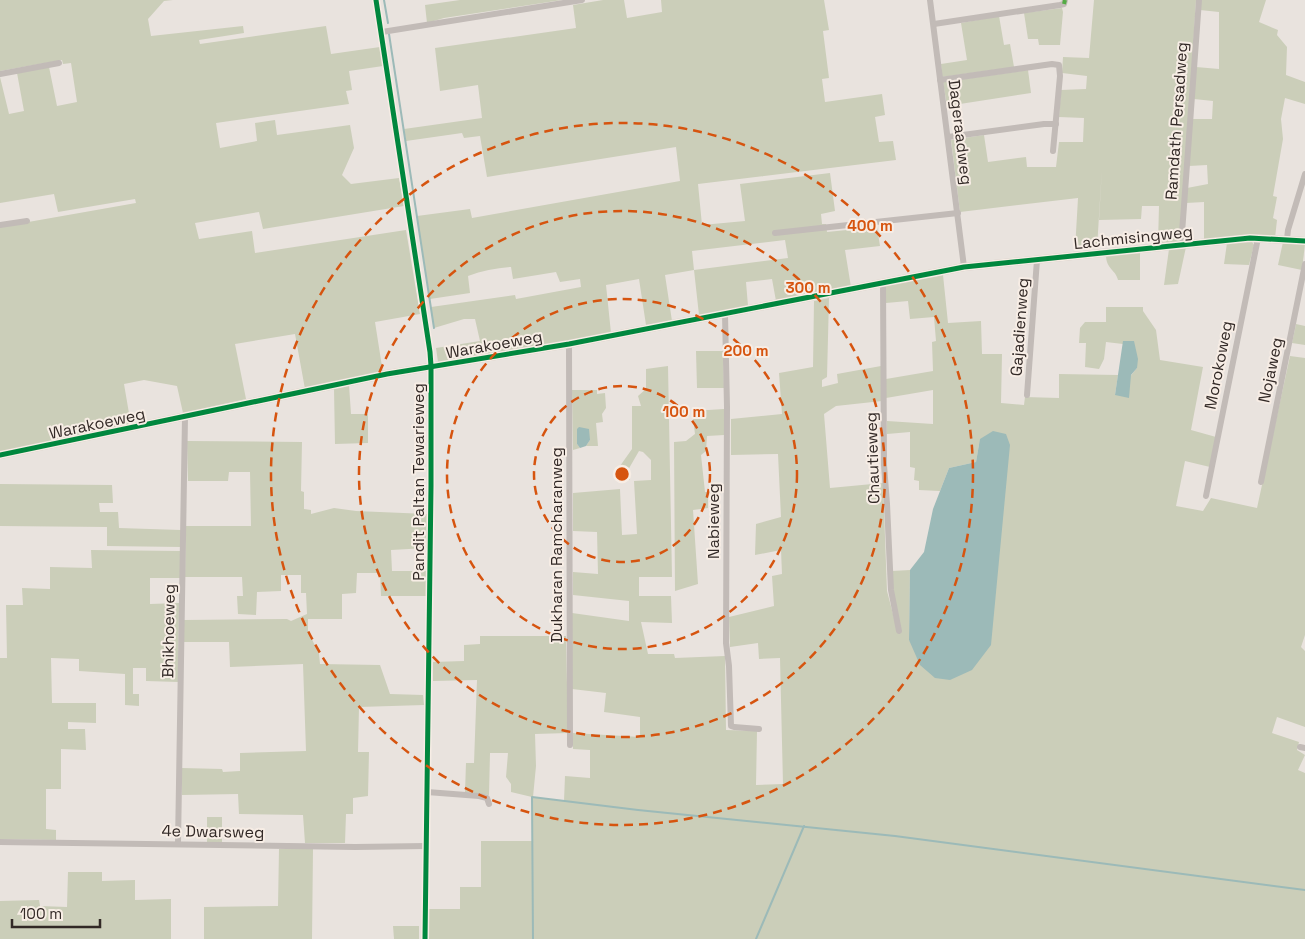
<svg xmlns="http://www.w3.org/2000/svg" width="1305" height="939" font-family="'Space Grotesk',sans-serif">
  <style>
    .green { fill: #cbceb9; fill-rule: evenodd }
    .water { fill: #9cbab8 }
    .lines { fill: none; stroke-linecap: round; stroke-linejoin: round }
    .stream { stroke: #9cbab8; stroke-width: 2 }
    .minor { stroke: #c2bbb7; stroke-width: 6 }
    .tertiary { stroke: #c2bbb7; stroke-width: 8 }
    .quiet { stroke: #54ab44; stroke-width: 4; stroke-dasharray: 8 4; stroke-linecap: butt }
    .cycleway-casing { stroke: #f7ede5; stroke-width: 8 }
    .cycleway { stroke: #00873e; stroke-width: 5 }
    .ring { fill: none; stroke: #d6540f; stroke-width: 2.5; stroke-dasharray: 9 6 }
    .labels { text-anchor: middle; stroke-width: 4; stroke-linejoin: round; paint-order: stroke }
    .street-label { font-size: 16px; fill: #322926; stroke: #f7ede5 }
    .centre { fill: #d6540f; stroke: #f7ede5; stroke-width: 2.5 }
    .ring-label { font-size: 15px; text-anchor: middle; font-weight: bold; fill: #d6540f; stroke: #f7ede5; stroke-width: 4; stroke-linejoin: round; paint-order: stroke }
  </style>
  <rect width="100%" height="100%" fill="#e9e3de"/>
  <g class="green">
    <polygon points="0,0 173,0 164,1 148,19 151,36 243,26 244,33 199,40 200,44 326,26 331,54 380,47 383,66 349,71 352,90 346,91 349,104 216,123 220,148 257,141 255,123 275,120 277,135 350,125 354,148 342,175 351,184 399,178 404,206 263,229 259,212 195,223 199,239 252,231 255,253 406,230 420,314 375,322 383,373 305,389 295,334 235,344 246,399 183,413 177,386 144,380 124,384 131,425 0,452 0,227 136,203 135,199 58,212 54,194 0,203 0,77 9,114 24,111 17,73 49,67 57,106 77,102 71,63 63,64 62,60 0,71"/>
    <polygon points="460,0 562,0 444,18 427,23 425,5"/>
    <path d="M603 0H624L627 18 662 12 661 0H824L829 30 823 31 829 78 822 79 825 102 882 94 885 115 875 117 879 142 893 141 896 160 698 184 702 225 745 221 740 184 830 173 835 211 821 214 822 224H826L827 232 877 227 880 246 845 250 851 287 776 301 772 279 746 282 748 306 699 315 694 270 665 275 672 321 646 325 639 279 606 285 611 333 442 364 438 362 436 348 480 341 475 319H464L434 328 431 307 515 295 516 299 581 287 580 279 560 282 556 272 513 279 511 267C496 268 482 271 468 276L470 293 430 299 417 216 470 209 472 218 680 181 676 147 487 177 480 136 464 138 462 133 406 141 404 129 482 118 478 85 440 91 435 48 576 28 573 5ZM785 240 788 258 694 270 692 251Z"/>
    <polygon points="1094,0 1196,0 1181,242 1158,243 1159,206 1142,206 1141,219 1099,220 1102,168 1097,248 1075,250 1078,198 960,212 951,140 984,135 988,162 1026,157 1027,167 1056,167 1059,142 1083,142 1084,118 1059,117 1061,90 1086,89 1087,76 1062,73 1063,57 1089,58"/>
    <polygon points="1201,0 1266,0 1259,22 1278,30 1277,35 1287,47 1286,75 1305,82 1305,104 1285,98 1281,119 1283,139 1273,196 1277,197 1273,218 1277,220 1275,238 1204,239 1204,202 1186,203 1187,188 1208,184 1207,165 1189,166 1192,119 1212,119 1213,101 1194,99 1196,67 1219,69 1219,12 1200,10"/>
    <polygon points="1062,8 1063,12 1060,45 1039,45 1038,39 1028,39 1024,13"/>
    <polygon points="999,16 1004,45 1010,44 1014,67 942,77 941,64 967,60 961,23"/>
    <polygon points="1028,70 1031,93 947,106 943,82"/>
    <polygon points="1252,242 1254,245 1249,265 1224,264 1227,243"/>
    <polygon points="1283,242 1305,244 1302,270 1278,265"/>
    <polygon points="1186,247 1178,284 1164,285 1169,249"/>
    <path d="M1140 253V280H1118C1116 270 1106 269 1106 255Z"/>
    <polygon points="943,275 948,323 981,321 982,354 1002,354 1001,403 1024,405 1025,397 1059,398 1059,374 1118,375 1115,395 1137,368 1123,341 1123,344 1106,342 1104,359 1099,369 1085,367 1086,343 1079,343 1080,328 1085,322 1106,322 1106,307 1143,307 1143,311 1156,330 1160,360 1203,367 1191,430 1216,437 1210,467 1185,461 1176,506 1203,511 1211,498 1257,508 1290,356 1305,358 1305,635 1301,647 1305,651 1305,727 1277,717 1272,733 1299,742 1297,750 1305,755 1298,770 1305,773 1305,939 427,939 427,909 460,909 460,887 481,887 481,841 533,841 532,797 511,792 511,784 506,777 508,753 490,753 489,795 465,792 466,763 474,763 477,680 433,681 433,662 464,661 464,645 480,644 480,636 566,636 568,733 535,734 536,766 533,797 564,801 565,776 590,778 590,750 573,749 573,733 640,737 640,717 604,712 606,693 572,689 572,613 629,621 629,601 573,595 573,572 598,574 597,532 573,531 573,493 620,489 622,535 637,534 634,481 651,480 651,460 643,452 639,451 628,470 630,480 621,480 620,466 632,449 632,406 641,406 638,396 646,389 646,369 668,366 672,577 639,577 639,596 671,596 672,623 641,622 648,654 674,654 675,658 725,656 726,730 757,731 756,785 783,784 780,658 759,659 758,643 730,647 729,617 774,606 772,576 782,574 781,550 755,555 756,524 781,517 778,454 731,455 731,419 782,414 779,373 813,367 814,301 829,298 827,377 822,380 822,387 838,383 837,374 881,366 882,401 836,406 824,414 830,488 883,483 887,591 898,633 892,589 892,571 910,570 909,640 950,680 980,439 976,462 949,468 940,491 919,490 919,481 914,480 915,468 910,467 910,432 887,434 887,421 933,424 933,390 886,398 886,379 933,371 932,342 936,341 934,317 910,319 908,301 886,303 886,286"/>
    <polygon points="1296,324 1305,326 1305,345 1292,343"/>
    <polygon points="696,351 723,351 724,388 697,388"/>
    <polygon points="349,385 351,414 368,414 368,443 335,444 334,389"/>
    <polygon points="572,390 597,390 597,394 605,393 606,408 602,414 603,422 596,423 598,446 586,446 590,440 577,429 577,444 580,448 573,450"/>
    <polygon points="724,409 724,435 707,436 706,451 701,455 705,492 708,492 708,508 693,510 698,584 675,591 674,442 686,441 695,434 692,411"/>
    <polygon points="187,441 302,442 301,491 304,492 304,509 311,510 311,514 334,508 356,511 427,514 427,548 391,550 392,571 426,571 426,596 381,596 380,573 357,573 356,593 342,594 342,619 308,619 308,631 319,654 320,664 380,665 390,694 423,695 424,705 359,707 358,752 369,752 368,796 353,798 353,814 346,814 345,843 305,843 303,815 239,814 238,794 182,795 182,768 222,769 223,772 240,771 240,753 306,751 303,664 230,667 229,642 184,642 184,620 287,619 291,621 307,614 306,593 301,593 301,575 281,575 281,591 257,592 256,615 238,614 237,596 243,596 242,577 185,577 186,526 251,526 250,472 229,472 228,481 188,481"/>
    <polygon points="0,484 112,485 113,503 99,503 100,512 118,512 119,528 181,530 181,547 107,546 107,527 0,526"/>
    <polygon points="91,550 181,551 180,578 150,578 150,604 179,603 178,682 146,681 146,668 133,668 133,694 139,694 139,706 125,705 125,674 79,671 79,659 51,658 52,703 96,703 96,723 68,722 68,729 85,729 86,750 61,749 61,789 46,789 46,829 56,830 56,840 0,839 0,658 7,658 6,605 23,605 22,588 50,589 50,567 92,568"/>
    <rect x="207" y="817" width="15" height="25"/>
    <polygon points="279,849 313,849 312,939 204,939 204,907 278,906"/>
    <polygon points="68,872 102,872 102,881 135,880 135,900 171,899 171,939 0,939 0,901 39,900 40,906 67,907"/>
    <polygon points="393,926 419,926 419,939 394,939"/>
  </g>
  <g class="water">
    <polygon points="1123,341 1134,341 1138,359 1137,368 1131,375 1129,398 1115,395"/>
    <polygon points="579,427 589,429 590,440 586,446 580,448 577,444 577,429"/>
    <polygon points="993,431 1006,434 1010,445 991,645 972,670 950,680 935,678 920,665 909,640 910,570 924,552 933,509 949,468 976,462 980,439"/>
  </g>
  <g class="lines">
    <g class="stream">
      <polyline points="384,0 388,23"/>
      <polyline points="389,34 434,328"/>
      <polyline points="533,939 532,797 638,810 895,836 1305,890"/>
      <polyline points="756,939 804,826"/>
    </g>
    <g class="minor">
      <polyline points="376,0 430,352 431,366 431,486 425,939"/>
      <polyline points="930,0 964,267"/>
      <polyline points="934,24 1060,5 1064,4 1065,0"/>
      <polyline points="382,32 582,0"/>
      <polyline points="0,74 59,63"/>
      <polyline points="940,80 1052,64 1059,65 1060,76 1053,151"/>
      <polyline points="948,137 1044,124 1056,124"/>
      <polyline points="0,225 27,221"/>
      <polyline points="775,233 958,213"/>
      <polyline points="1287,239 1288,230 1305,174"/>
      <polyline points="1183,244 1182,233 1199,0"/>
      <polyline points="883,283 884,465 887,504 891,590 899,631"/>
      <polyline points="725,314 727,407 726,643 729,666 731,726 734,727 759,729"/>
      <polyline points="569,344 570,745"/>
      <polyline points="1027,395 1037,260"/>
      <polyline points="1261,482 1305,264"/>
      <polyline points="1206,496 1258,238"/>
      <polyline points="1300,747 1305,748"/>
      <polyline points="427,792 479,796 487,798 489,804"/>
      <polyline points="0,842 355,847 426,846"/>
      <polyline points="178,844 185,417"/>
    </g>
    <polyline class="tertiary" points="0,455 387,374 569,344 964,267 1250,238 1305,241"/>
    <polyline class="quiet" points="1064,4 1065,0"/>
    <g class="cycleway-casing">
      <g id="cycleway">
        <polyline points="376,0 430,352 431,366 431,486 425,939"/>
        <polyline points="0,455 387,374 569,344 964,267 1250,238 1305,241"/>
      </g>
    </g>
    <use href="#cycleway" class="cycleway"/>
  </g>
  <g class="ring">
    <circle cx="622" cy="474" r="88"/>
    <circle cx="622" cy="474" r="175"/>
    <circle cx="622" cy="474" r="263"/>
    <circle cx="622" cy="474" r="351"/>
  </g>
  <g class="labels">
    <g class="street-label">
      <text transform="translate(1176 121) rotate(-86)" y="6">Ramdath Persadweg</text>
      <text transform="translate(961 132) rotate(83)" y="6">Dageraadweg</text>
      <text transform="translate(1133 237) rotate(-6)" y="6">Lachmisingweg</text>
      <text transform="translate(1019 327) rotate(-86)" y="6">Gajadienweg</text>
      <text transform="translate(494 344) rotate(-10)" y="6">Warakoeweg</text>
      <text transform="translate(1218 365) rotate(-79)" y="6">Morokoweg</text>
      <text transform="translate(1270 370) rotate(-78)" y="6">Nojaweg</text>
      <text transform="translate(97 423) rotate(-12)" y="6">Warakoeweg</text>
      <text transform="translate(872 458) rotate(-92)" y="6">Chautieweg</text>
      <text transform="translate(418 482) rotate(-90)" y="6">Pandit Paltan Tewarieweg</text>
      <text transform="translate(713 521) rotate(-90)" y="6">Nabieweg</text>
      <text transform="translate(556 545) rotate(-90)" y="6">Dukharan Ramcharanweg</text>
      <text transform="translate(168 631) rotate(-89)" y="6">Bhikhoeweg</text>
      <text transform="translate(213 831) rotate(1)" y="6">4e Dwarsweg</text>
    </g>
  </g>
  <circle cx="622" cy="474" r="8" class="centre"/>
  <g class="ring-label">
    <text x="870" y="231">400 m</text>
    <text x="808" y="293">300 m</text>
    <text x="746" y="356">200 m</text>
    <text x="684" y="417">100 m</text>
  </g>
  <path d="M12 919v8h88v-8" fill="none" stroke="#322926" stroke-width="2.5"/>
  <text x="20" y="919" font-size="15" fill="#322926" stroke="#f7ede5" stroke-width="4" paint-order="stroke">100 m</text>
</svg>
